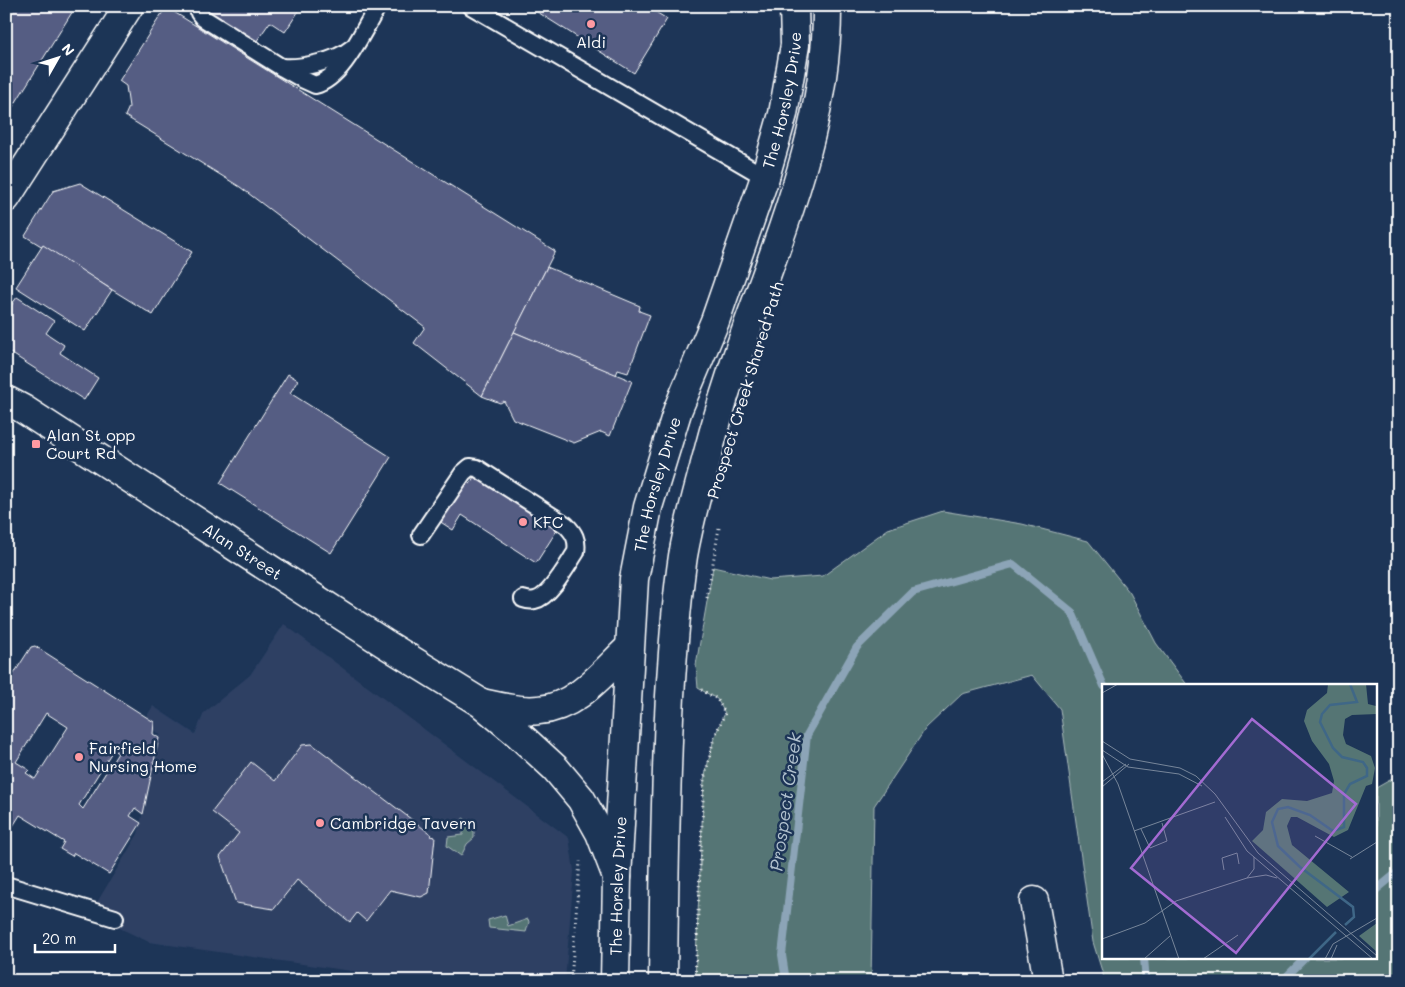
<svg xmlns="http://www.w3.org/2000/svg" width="1405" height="987" font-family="Mali,sans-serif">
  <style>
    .built { fill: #2e4164 }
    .green { fill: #557574; stroke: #aababa }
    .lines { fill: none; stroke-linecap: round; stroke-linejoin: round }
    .stream { stroke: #8ca4b7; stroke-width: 8 }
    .building { fill: #545d83; stroke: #fff; fill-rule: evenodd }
    .lane-casing { stroke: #fff; stroke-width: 20 }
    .street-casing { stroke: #fff; stroke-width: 31 }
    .primary-casing { stroke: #fff; stroke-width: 31 }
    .path { stroke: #fff; stroke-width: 3; stroke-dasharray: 1 4; stroke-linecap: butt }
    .lane { stroke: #1d3557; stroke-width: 16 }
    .street { stroke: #1d3557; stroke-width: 28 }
    .primary { stroke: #1d3557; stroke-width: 28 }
    .poi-dot { fill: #ff9aa2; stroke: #1d3557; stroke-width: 2 }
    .labels { text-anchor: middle; stroke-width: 5; stroke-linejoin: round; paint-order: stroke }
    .poi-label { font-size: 16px; fill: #fff; stroke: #1d3557; text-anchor: start }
    .street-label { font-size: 16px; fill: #fff; stroke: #1d3557 }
    .water-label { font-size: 18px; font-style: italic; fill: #b2c2cf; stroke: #1d3557 }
    .inset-river { fill: none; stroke: #3f6787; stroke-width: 2.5 }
    .inset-road { fill: none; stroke: #77869a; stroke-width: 1 }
    .view { fill: #a36bd2; fill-opacity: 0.15; stroke: #a36bd2; stroke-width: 2.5 }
    .inset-edge { fill: none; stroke: #fff; stroke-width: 2.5 }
  </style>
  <rect width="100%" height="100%" fill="#1d3557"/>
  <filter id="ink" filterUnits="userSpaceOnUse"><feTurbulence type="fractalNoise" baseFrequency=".02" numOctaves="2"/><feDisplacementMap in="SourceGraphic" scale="10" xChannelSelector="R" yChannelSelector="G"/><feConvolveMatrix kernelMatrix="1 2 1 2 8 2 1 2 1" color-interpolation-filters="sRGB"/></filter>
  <g filter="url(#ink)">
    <polygon class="built" points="284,624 569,838 574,871 565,981 422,981 149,942 90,914 138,834 160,734 142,724 153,706 195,734 204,713 250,675"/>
    <g class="green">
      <polygon points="943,511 1022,524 1088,541 1130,593 1156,643 1188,686 1104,686 1104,958 1376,958 1376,788 1399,775 1399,981 1105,981 1093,942 1060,709 1032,675 962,694 926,728 874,806 871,981 695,981 704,780 714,738 725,713 717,699 698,688 696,665 713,567 770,580 823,576 888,529"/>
      <polygon points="463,818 474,825 474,838 467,844 461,856 447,846 448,837 463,835"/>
      <polygon points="505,915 508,926 528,919 529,922 526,932 489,928 488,920"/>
    </g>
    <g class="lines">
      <g class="stream">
        <polyline points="1376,890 1399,871"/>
        <polyline points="1144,958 1146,981"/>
        <polyline points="786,981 782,955 807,735 857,647 913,592 1013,564 1072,612 1104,686"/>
        <polyline points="1282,981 1305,958"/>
      </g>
    </g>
    <g class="building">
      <polygon points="6,6 76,6 6,118"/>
      <polygon points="205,6 302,6 285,32 270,22 256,42 204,8"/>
      <polygon points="528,6 646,6 667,19 634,73"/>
      <polygon points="166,7 555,251 482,396 414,343 425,327 240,187 125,116 129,107 126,86 119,81"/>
      <polygon points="80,183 192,252 153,315 25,236 53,191"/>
      <polygon points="43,245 112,290 85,331 16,287"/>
      <polygon points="547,267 640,306 639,311 650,315 628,373 618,370 616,375 514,332"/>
      <polygon points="17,297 54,321 46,333 64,345 60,353 98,378 84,400 6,350 6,313"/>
      <polygon points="514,332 632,381 610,436 601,432 574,443 513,419 504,401 500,403 482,396"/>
      <polygon points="288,374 298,380 290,393 391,457 331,553 220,483"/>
      <polygon points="476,473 559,527 536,563 462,515 453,530 439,521 465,480 470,484"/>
      <path d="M35 646 154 722 153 734 159 738 143 814 135 808 130 816 141 823 109 874 74 853 72 856 60 849 64 842 20 815 8 834 6 833V686L31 647ZM46 713 68 727 35 779 26 773 29 770 16 762ZM113 750 118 753 83 809 79 805Z"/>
      <polygon points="312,744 432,835 430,836 435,837 429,893 421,897 390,890 366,921 357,913 350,922 297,880 274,909 236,903 220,857 239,833 212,812 251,762 275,781 302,745"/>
    </g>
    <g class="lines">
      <g class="lane-casing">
        <g id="lane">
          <path d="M198 6 199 13 203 18 281 67 304 80 315 85C343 78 363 30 378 6"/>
          <polyline points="471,6 765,177"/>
          <path d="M281 67C301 69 337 61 352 48"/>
          <path d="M421 535 463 473 470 467 477 468 566 525C574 533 578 540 576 552 568 564 550 597 535 600 531 601 526 600 523 599"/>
          <polyline points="6,885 115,918"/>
        </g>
      </g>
      <g class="street-casing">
        <g id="street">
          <polyline points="6,198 129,6"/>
          <path id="s1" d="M6 400 23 409 384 643 481 703 517 733 555 768 581 799 600 833 617 877"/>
          <path d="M482 703C500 707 521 712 539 710 577 707 603 672 629 648"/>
          <polyline points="1034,901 1048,981"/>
        </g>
      </g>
      <g class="primary-casing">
        <g id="primary">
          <path id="s2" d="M615 981 617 877 634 579 648 507 678 409 715 321 765 177 783 114 795 45 794 6"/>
          <path d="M663 981C664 886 665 791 670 696 673 649 676 602 683 556 688 527 696 497 704 468 716 420 731 372 748 325 785 223 828 117 827 6"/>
        </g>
      </g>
      <g class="path">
        <polyline points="707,598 719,528"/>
        <polyline points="571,981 580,861"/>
        <polyline points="695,981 704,780 714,738 725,713 717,699 698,688"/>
      </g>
      <use href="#lane" class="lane"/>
      <use href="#street" class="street"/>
      <use href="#primary" class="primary"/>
    </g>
  </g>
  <g class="poi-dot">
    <circle cx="591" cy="24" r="5"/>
    <rect x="31" y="439" width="10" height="10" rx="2.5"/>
    <circle cx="523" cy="522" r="5"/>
    <circle cx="79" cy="757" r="5"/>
    <circle cx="320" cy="823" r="5"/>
  </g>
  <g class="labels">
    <g class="poi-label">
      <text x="591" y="48" text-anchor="middle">Aldi</text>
      <text x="46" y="441">Alan St opp<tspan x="46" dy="18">Court Rd</tspan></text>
      <text x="533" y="528">KFC</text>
      <text x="89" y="754">Fairfield<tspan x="89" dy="18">Nursing Home</tspan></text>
      <text x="330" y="829">Cambridge Tavern</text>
    </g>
    <g class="street-label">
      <text dy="6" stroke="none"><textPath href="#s2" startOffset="905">The Horsley Drive</textPath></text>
      <text transform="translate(745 390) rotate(-73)" y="6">Prospect Creek Shared Path</text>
      <text dy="6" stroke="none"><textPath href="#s2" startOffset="500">The Horsley Drive</textPath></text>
      <text dy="6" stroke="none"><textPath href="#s1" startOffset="281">Alan Street</textPath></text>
      <text dy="6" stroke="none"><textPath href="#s2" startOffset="95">The Horsley Drive</textPath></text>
    </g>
    <g class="water-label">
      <text transform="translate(786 802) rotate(-82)" y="6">Prospect Creek</text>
    </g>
  </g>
  <g transform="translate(1102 684)">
    <rect width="275" height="275" fill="#1d3557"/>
    <path d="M226 0H264L266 20 274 22 275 30 250 31 243 35 241 51 244 60 269 72 273 84 270 100 264 102 246 146 232 153 195 133H189L185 142 190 161 247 208 225 223 150 157 161 146 164 128 180 115 205 117 230 109 232 97 227 80 210 57 202 37 205 26 225 9ZM275 239V268L257 252Z" fill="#557574"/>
    <path class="inset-river" d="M243 241 252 233 251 223 198 183 176 162 170 138 176 125 186 123 208 131 231 147 242 143V110L248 100 265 92V84L261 78 240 73 231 64 218 38 220 30 228 21 255 18 248 0M207 275 234 248"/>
    <path class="inset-road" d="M0 9 16 0M0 57 28 75 78 84 94 92 113 110 156 169 275 272M0 66 26 83 77 90 100 102M0 70 16 100 77 275M0 98 24 80M0 103 27 80M123 133 145 167 271 275M39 145 48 164 65 157 60 139M32 147 113 118M213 152 250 173M248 175 275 158M122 186 120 174 135 169 137 180M145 194 152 185V173M0 255 43 239 74 217 145 194 164 191 175 194M42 275 68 252M101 275 136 251M223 275 231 260 275 234M229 275 235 261"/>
    <path class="view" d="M150 35 254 120 134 269 29 184Z"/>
    <rect width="275" height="275" class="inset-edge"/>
  </g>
  <rect width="1405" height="987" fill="none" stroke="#1d3557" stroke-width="25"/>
  <rect x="12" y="12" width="1380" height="962" fill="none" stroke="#fff" stroke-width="2" filter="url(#ink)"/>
  <g transform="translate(58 58) rotate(51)" stroke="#1d3557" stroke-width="4" paint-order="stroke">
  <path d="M0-4L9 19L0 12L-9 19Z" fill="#ffffff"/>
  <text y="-8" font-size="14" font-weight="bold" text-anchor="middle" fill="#ffffff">N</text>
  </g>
  <path d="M35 944v8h80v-8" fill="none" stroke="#ffffff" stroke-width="2.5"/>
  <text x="42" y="944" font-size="15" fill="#ffffff" stroke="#1d3557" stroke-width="4" paint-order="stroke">20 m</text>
</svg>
